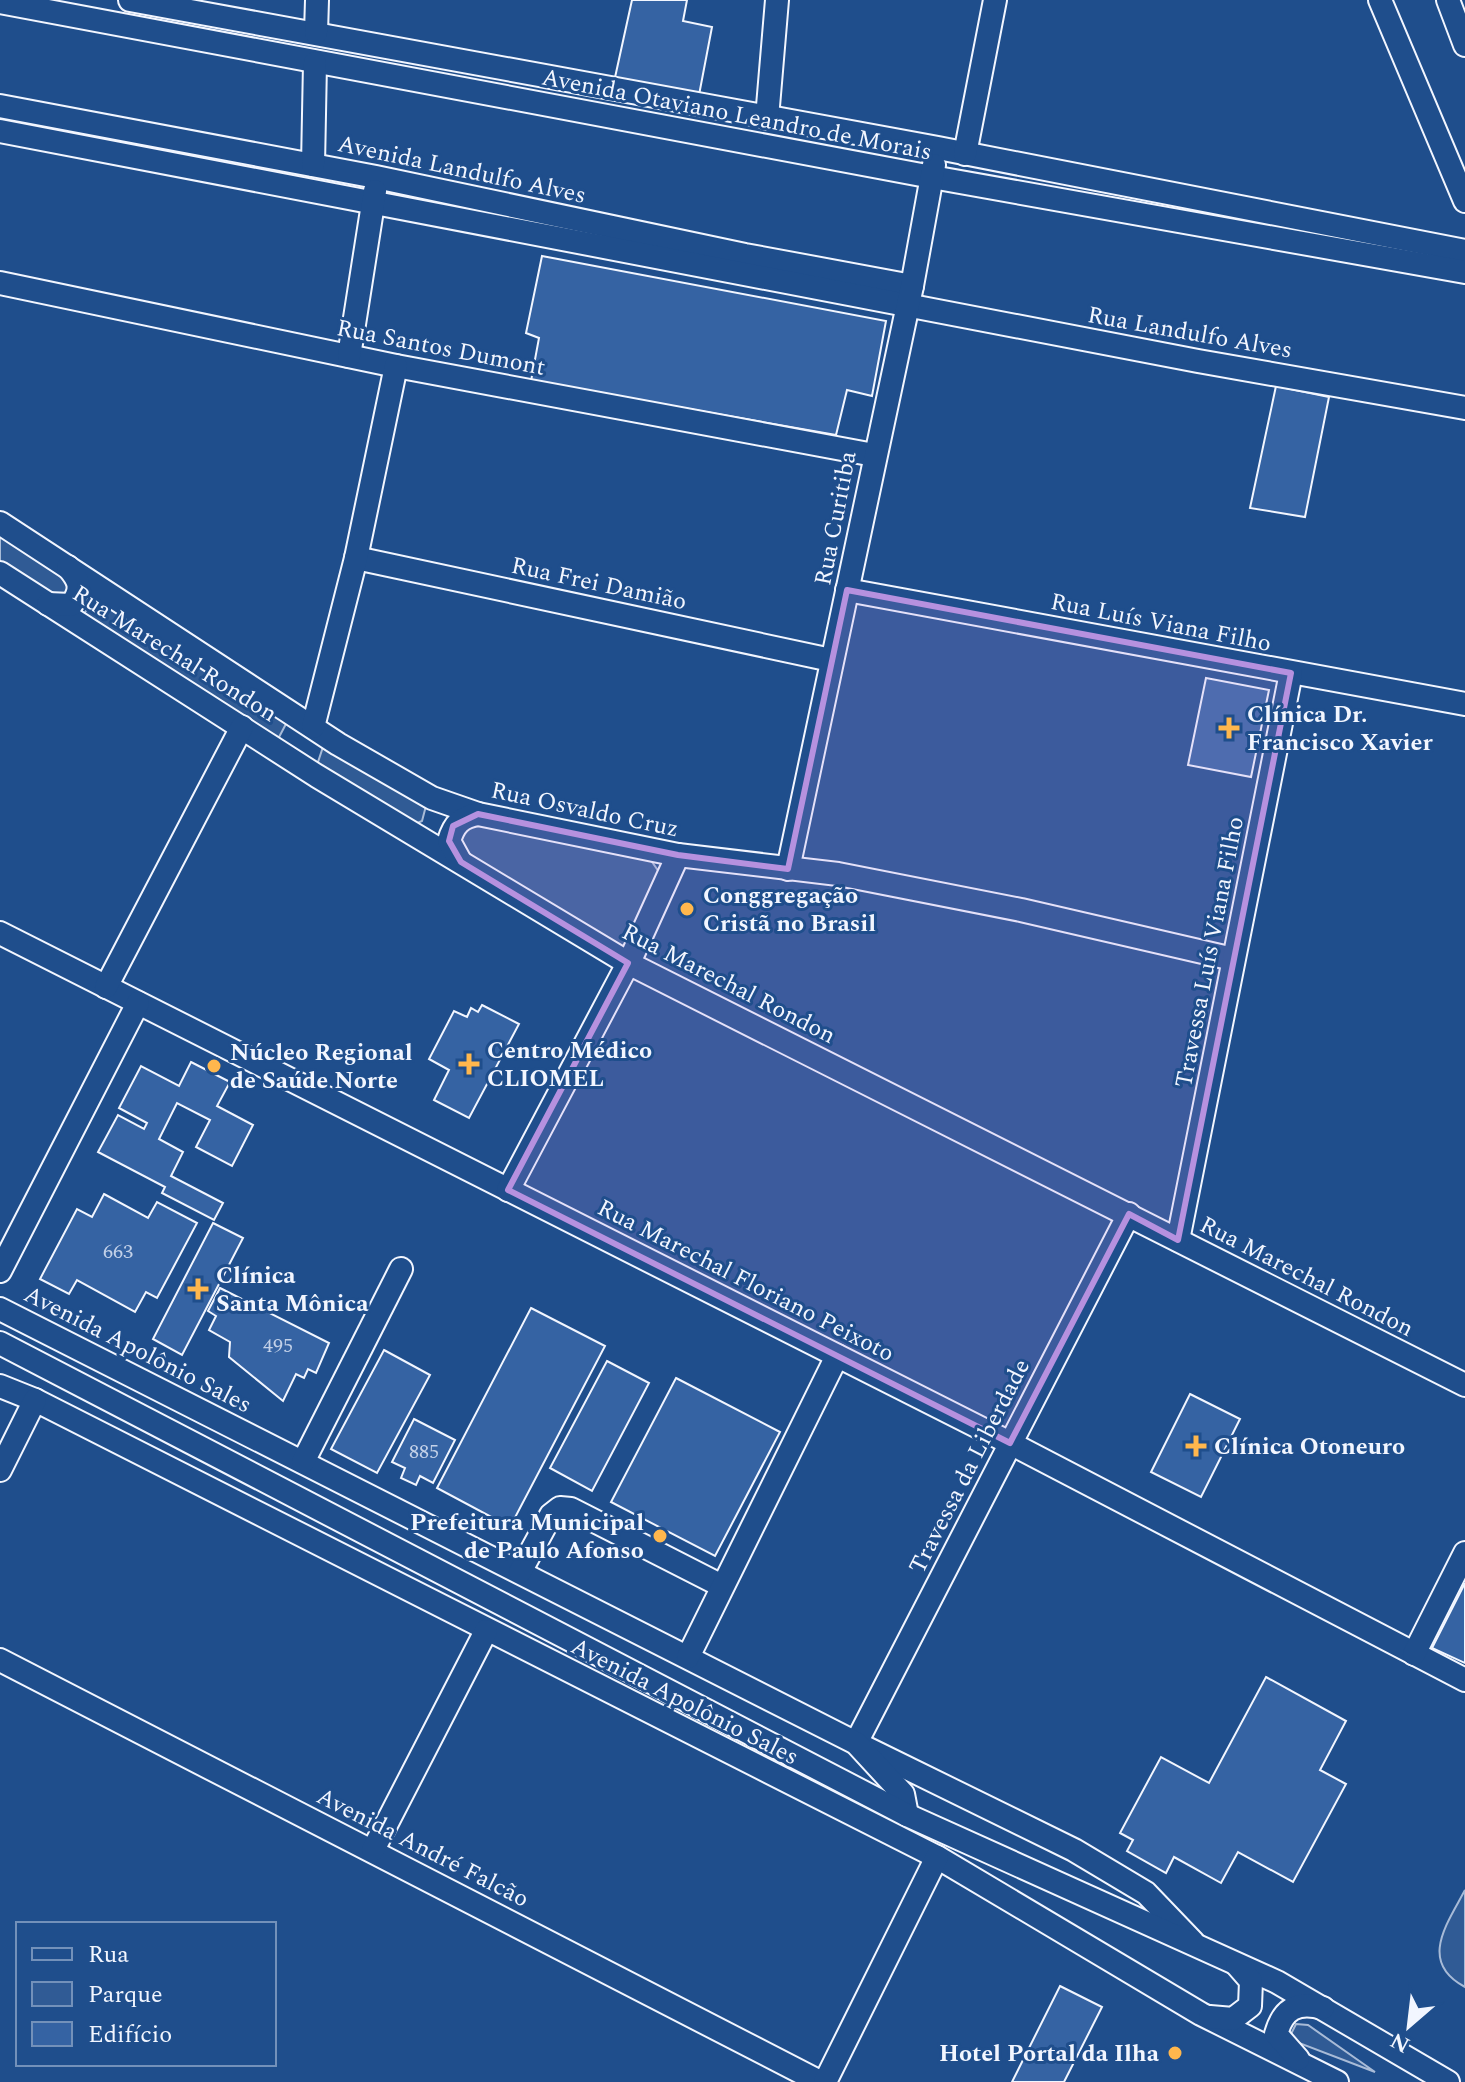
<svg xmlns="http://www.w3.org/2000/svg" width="1465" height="2082" font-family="Spectral,serif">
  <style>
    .green { fill: #305b95; stroke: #a8bbd7; stroke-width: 2 }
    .building { fill: #3563a3; stroke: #f2f6ff; stroke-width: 2 }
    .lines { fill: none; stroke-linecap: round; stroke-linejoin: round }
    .minor-casing { stroke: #f2f6ff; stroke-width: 26 }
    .minor { stroke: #1f4e8c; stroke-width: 22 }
    .marked { fill: #b691df; fill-opacity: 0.2; stroke: #b691df; stroke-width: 6; stroke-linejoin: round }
    .poi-dot { fill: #ffb74d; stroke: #1f4e8c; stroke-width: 3 }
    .labels { text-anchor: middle; stroke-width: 6; stroke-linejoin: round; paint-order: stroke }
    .number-label { font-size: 20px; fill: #c3d1e8 }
    .street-label { font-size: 24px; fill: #f2f6ff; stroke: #1f4e8c }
    .poi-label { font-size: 24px; font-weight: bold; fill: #f2f6ff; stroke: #1f4e8c; text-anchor: start }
  </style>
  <rect width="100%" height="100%" fill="#1f4e8c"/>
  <g class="green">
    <polygon points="0,525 67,568 71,603 0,571"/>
    <polygon points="94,598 287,722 278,739 84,614"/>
    <polygon points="323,747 427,802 422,821 413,825 317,765"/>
    <polygon points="466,823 650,859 659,872 624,947 614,949 464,852 459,844"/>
    <path d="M1465 1890V1987C1418 1962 1447 1924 1465 1890Z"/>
    <polygon points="1296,2024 1308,2025 1375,2072 1299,2043 1291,2034"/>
  </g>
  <g class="building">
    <polygon points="632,0 687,0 683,21 712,27 699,95 614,82"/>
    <polygon points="542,256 886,321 872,396 847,390 836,435 531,381 539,338 526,333"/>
    <polygon points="1276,386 1329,397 1305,517 1250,508"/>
    <polygon points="1206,678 1269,690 1251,777 1188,765"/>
    <polygon points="482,1005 519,1024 469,1118 434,1100 449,1070 429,1059 454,1011 467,1017 471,1008 478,1012"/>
    <polygon points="191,1062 230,1082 217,1106 253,1125 232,1166 196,1147 210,1120 177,1103 159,1139 183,1152 171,1176 223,1203 214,1220 162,1193 165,1187 98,1152 118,1115 144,1129 147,1123 119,1108 141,1066 179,1086"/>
    <polygon points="104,1194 148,1218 157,1202 197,1223 157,1298 146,1292 135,1312 77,1280 69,1294 40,1279 77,1209 92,1217"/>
    <polygon points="213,1223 243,1238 182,1355 153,1339"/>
    <polygon points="220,1288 329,1343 316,1373 308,1369 304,1378 296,1374 283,1401 229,1357 230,1342 209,1330 216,1316 208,1311"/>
    <polygon points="531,1308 605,1346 510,1527 437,1488"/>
    <polygon points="384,1350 430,1375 377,1473 331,1449"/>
    <polygon points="607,1361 649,1383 592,1491 550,1468"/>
    <polygon points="676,1378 780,1432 715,1556 611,1502"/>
    <polygon points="1190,1394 1240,1419 1201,1497 1151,1472"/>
    <polygon points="414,1419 455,1440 433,1483 420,1476 416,1485 401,1478 405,1468 392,1462"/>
    <polygon points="1465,1583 1465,1663 1432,1648"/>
    <polygon points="1266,1677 1346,1721 1320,1770 1346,1784 1293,1882 1238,1852 1221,1883 1174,1857 1166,1873 1127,1851 1133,1840 1120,1833 1161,1757 1209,1783"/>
    <polygon points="1060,1986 1102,2007 1064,2082 1012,2082"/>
  </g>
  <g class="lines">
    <g class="minor-casing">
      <g id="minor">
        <polyline points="130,0 938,148 1465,251"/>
        <polyline points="1380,0 1465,201"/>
        <polyline points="1448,0 1465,45"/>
        <polyline points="0,2 932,177 1465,272"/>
        <polyline points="316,33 317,0"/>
        <polyline points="0,106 376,177 745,255 912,286"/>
        <polyline points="767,118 777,0"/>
        <polyline points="0,131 1198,361 1465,408"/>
        <polyline points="965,154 995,0"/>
        <polyline points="313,165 315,63"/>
        <polyline points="0,283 396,366 874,455"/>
        <polyline points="349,356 375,191"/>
        <polyline points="0,523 338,744 432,798 478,814 678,855 838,874 1021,910 1233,959"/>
        <polyline points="356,558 831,660"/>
        <polyline points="0,573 317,776 628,963 1465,1385"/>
        <polyline points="847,590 1465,704"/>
        <path d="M48 604 71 605C83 589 80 581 68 567"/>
        <polyline points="313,727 356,558 396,366"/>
        <path d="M460 861 449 841C454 824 461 817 478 814"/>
        <polyline points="788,869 912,286 934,165"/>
        <polyline points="0,933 1010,1443 1465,1680"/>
        <polyline points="106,987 242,727"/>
        <polyline points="508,1190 632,956 678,855"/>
        <polyline points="1129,1214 856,1743 1074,1850 1146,1893 1193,1942"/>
        <polyline points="1178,1240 1291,673"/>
        <polyline points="0,1271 138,1003"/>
        <polyline points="0,1309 856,1743 903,1794 907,1815"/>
        <polyline points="0,1343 907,1815 1277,1982 1448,2082"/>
        <polyline points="0,1386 35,1400 937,1857 1201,2014 1337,2082"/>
        <polyline points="303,1462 401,1269"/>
        <polyline points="0,1470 35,1400"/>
        <polyline points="520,1572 551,1515 560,1508 571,1509 722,1586"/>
        <polyline points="1414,1654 1465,1553"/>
        <polyline points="688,1657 837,1356"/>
        <polyline points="0,1660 820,2082"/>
        <polyline points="373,1850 486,1631"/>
        <polyline points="1210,2017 1233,2019 1250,2006 1251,1981 1237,1965"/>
        <path d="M1298 2059 1276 2034C1283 2009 1297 2001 1323 2008"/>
        <polyline points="825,2082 937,1857"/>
      </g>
    </g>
    <use href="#minor" class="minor"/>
  </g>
  <path class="marked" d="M847 590 1291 673 1178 1240 1129 1214 1010 1443 508 1190 628 963 461 862 449 841 453 826 478 814 678 855 788 869Z"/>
  <g class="poi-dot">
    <path d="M1225 716h8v8h8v8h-8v8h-8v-8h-8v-8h8z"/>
    <circle cx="687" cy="909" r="8"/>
    <path d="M465 1052h8v8h8v8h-8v8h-8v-8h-8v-8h8z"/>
    <circle cx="214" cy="1066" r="8"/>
    <path d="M194 1277h8v8h8v8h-8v8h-8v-8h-8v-8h8z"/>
    <path d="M1192 1434h8v8h8v8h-8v8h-8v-8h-8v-8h8z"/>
    <circle cx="660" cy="1536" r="8"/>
    <circle cx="1175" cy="2053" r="8"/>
  </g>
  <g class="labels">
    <g class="number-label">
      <text x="118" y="1258">663</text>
      <text x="278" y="1352">495</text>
      <text x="424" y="1458">885</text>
    </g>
    <g class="street-label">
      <text transform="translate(737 114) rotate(11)" y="8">Avenida Otaviano Leandro de Morais</text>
      <text transform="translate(462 169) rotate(12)" y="8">Avenida Landulfo Alves</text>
      <text transform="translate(1190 332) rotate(10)" y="8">Rua Landulfo Alves</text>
      <text transform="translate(441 347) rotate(11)" y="8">Rua Santos Dumont</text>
      <text transform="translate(835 518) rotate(-79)" y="8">Rua Curitiba</text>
      <text transform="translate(599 583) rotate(12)" y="8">Rua Frei Damião</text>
      <text transform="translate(1161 622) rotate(11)" y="8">Rua Luís Viana Filho</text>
      <text transform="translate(175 653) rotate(32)" y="8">Rua Marechal Rondon</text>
      <text transform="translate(585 809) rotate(12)" y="8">Rua Osvaldo Cruz</text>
      <text transform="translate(1209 952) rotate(-79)" y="8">Travessa Luís Viana Filho</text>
      <text transform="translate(729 983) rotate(27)" y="8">Rua Marechal Rondon</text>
      <text transform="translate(1307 1276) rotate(27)" y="8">Rua Marechal Rondon</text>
      <text transform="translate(746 1280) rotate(27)" y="8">Rua Marechal Floriano Peixoto</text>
      <text transform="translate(138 1349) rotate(27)" y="8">Avenida Apolônio Sales</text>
      <text transform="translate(969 1466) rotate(-63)" y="8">Travessa da Liberdade</text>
      <text transform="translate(685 1701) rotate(27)" y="8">Avenida Apolônio Sales</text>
      <text transform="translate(423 1847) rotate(27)" y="8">Avenida André Falcão</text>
    </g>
    <g class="poi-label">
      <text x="1247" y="722">Clínica Dr.<tspan x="1247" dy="28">Francisco Xavier</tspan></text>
      <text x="703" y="903">Conggregação<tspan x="703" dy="28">Cristã no Brasil</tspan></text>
      <text x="487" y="1058">Centro Médico<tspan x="487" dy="28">CLIOMEL</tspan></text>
      <text x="230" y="1060">Núcleo Regional<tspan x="230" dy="28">de Saúde Norte</tspan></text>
      <text x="216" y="1283">Clínica<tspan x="216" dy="28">Santa Mônica</tspan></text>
      <text x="1214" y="1454">Clínica Otoneuro</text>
      <text x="644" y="1530" text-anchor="end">Prefeitura Municipal<tspan x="644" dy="28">de Paulo Afonso</tspan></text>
      <text x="1159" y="2061" text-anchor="end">Hotel Portal da Ilha</text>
    </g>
  </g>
  <rect x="16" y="1922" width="260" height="144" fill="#1f4e8c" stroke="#7391ba" stroke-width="2"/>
  <rect x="32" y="1948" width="40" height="12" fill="#1f4e8c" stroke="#7391ba" stroke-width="2"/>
  <text x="88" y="1962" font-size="24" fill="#f2f6ff">Rua</text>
  <rect x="32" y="1982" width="40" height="24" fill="#305b95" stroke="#7391ba" stroke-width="2"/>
  <text x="88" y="2002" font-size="24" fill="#f2f6ff">Parque</text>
  <rect x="32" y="2022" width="40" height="24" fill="#3563a3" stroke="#7391ba" stroke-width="2"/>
  <text x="88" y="2042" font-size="24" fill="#f2f6ff">Edifício</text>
  <g transform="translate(1409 2026) rotate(208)" stroke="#1f4e8c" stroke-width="6" paint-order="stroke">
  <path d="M0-6L14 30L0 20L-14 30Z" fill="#f2f6ff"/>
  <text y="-12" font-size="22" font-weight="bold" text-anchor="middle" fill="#f2f6ff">N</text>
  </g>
</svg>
